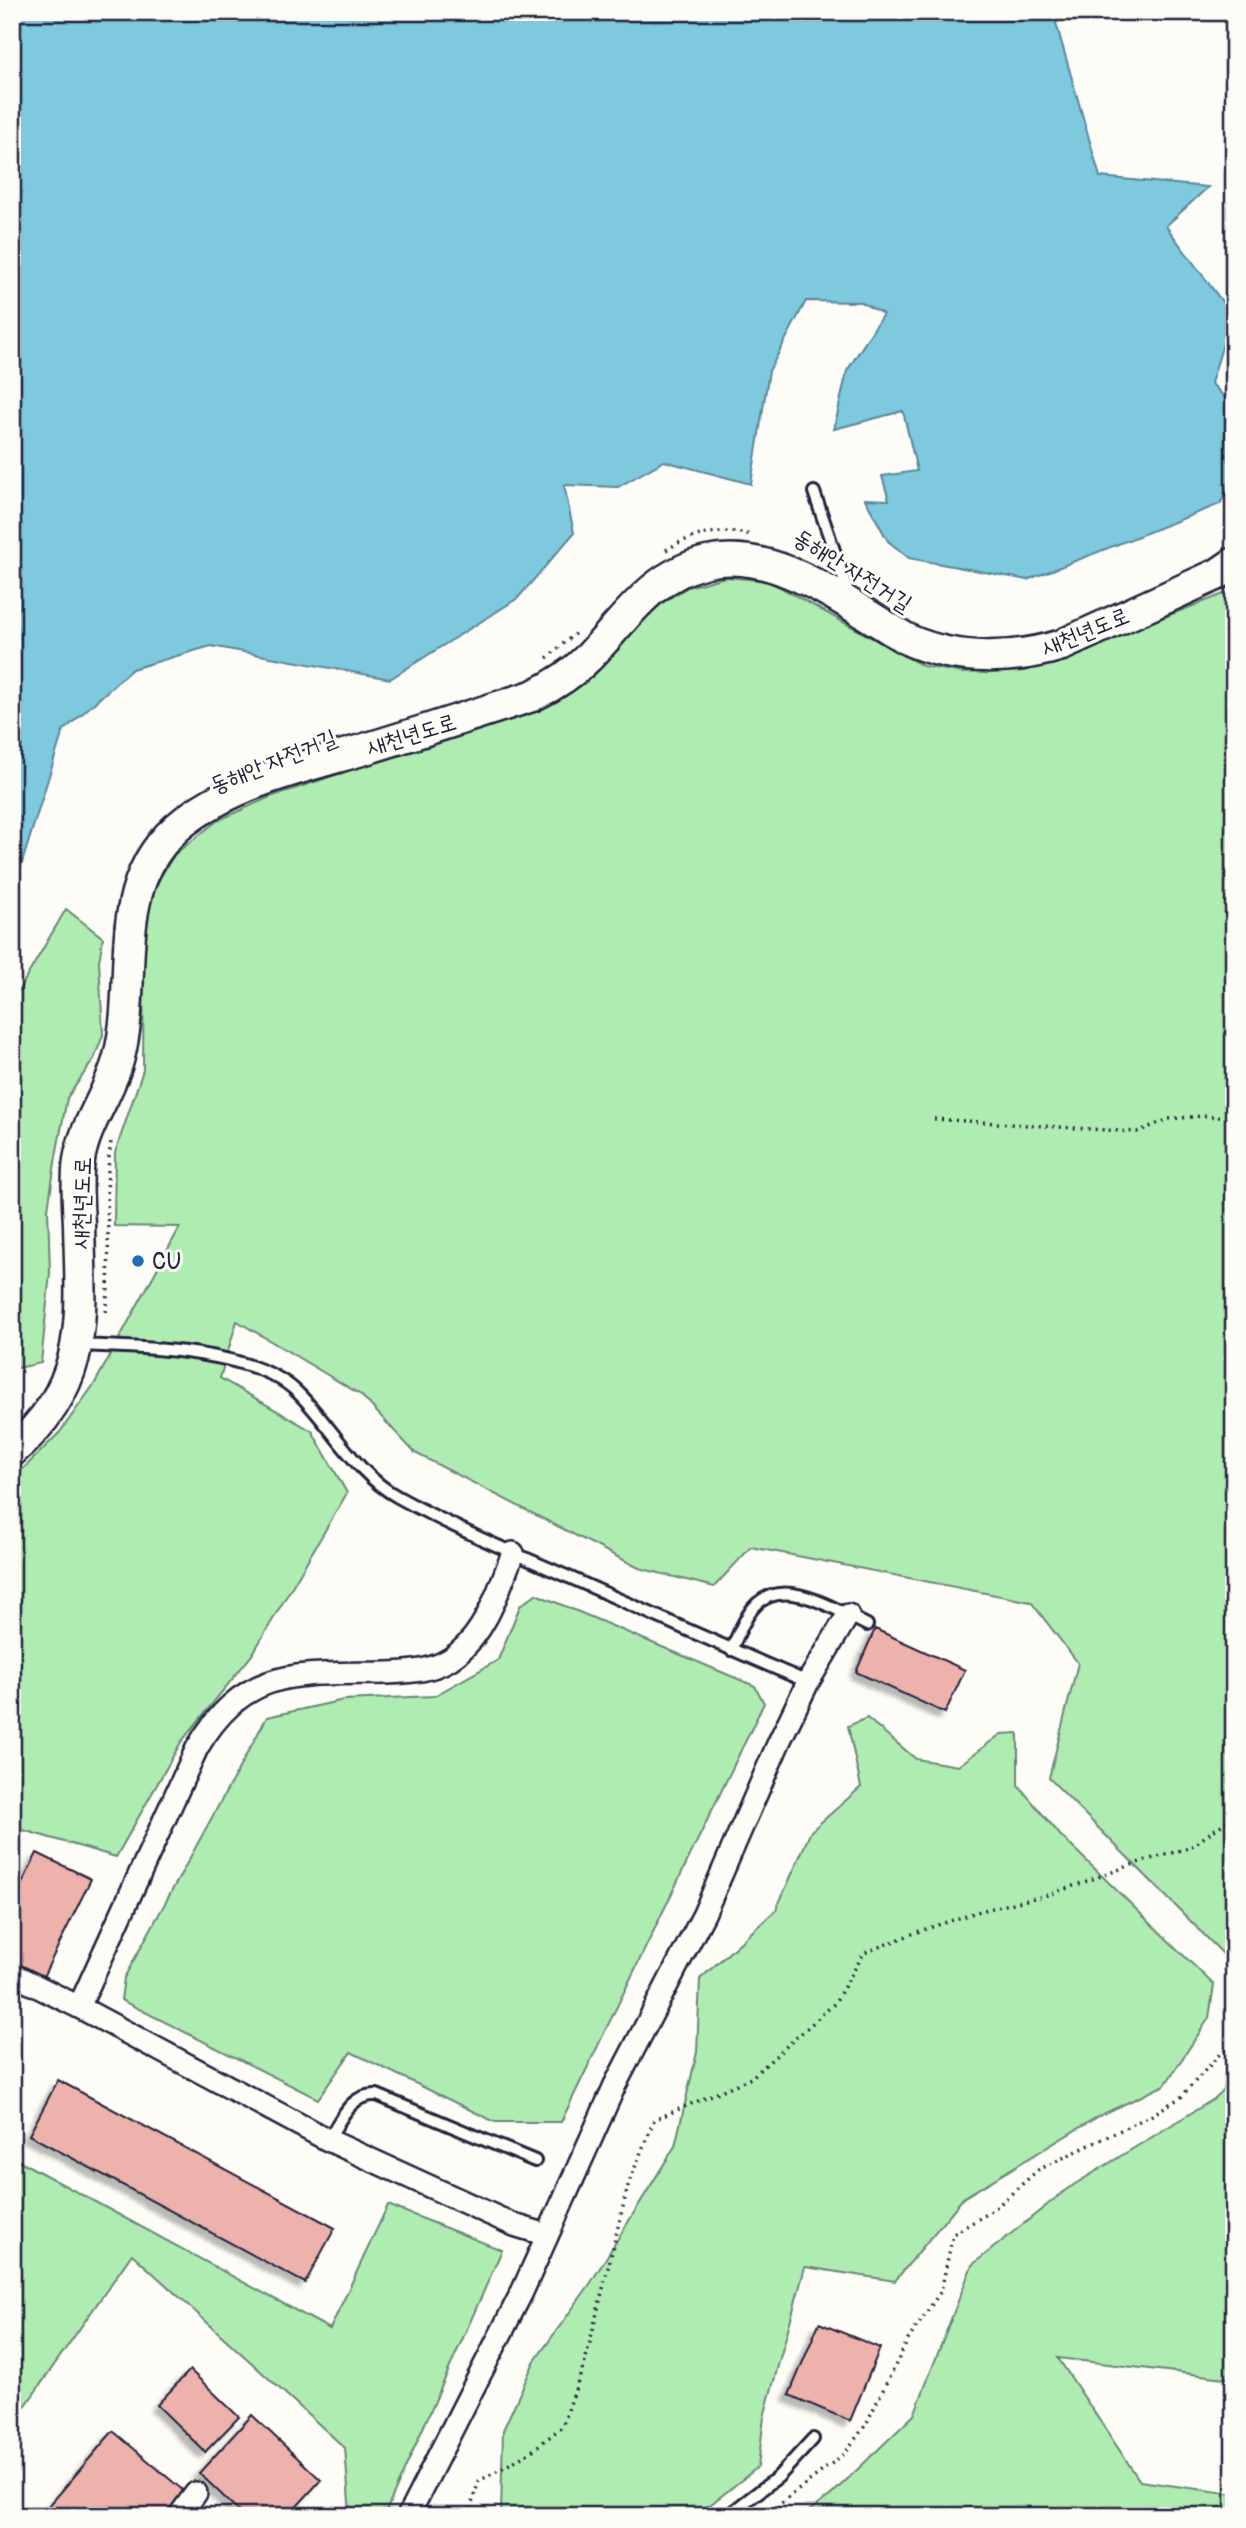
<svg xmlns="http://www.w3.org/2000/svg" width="1246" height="2528" font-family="Pangolin,'Poor Story',sans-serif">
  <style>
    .green { fill: #afecb2; stroke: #688776; stroke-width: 2 }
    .water { fill: #7ec9dd; stroke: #59869c; stroke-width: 2 }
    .building { fill: #edb2ac; stroke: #22223b; stroke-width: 2; filter: url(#shadow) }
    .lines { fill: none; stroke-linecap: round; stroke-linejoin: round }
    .lane-casing { stroke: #22223b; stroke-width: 16 }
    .street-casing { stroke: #22223b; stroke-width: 26 }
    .secondary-casing { stroke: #22223b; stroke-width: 35 }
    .path { stroke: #22223b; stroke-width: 3.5; stroke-dasharray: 2 5; stroke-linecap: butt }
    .lane { stroke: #fdfcf7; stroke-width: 10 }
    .street { stroke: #fdfcf7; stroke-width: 21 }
    .secondary { stroke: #fdfcf7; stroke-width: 30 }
    .poi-dot { fill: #1f6fb2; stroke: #fdfcf7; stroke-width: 2.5 }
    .labels { text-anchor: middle; stroke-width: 6; stroke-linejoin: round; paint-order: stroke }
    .street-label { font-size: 23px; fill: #22223b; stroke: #fdfcf7 }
    .poi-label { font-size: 23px; fill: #22223b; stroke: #fdfcf7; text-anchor: start }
  </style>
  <defs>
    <filter id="shadow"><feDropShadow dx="-6" dy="6" stdDeviation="2" flood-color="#0004"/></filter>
  </defs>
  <rect width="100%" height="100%" fill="#fdfcf7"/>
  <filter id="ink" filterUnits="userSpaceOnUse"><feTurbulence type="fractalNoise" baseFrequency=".0143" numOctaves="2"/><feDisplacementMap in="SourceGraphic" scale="14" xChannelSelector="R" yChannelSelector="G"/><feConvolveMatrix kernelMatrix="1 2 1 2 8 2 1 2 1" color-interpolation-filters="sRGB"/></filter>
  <g filter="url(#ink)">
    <g class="green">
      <polygon points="725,577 769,581 923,666 963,673 1025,671 1234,590 1234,1965 1049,1778 1078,1663 1031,1602 751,1547 714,1587 639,1568 415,1453 361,1395 237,1321 220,1378 312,1431 347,1493 252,1655 181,1742 116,1857 23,1830 12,1849 12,1480 60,1432 95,1383 180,1227 114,1226 115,1153 143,1070 144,934 151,891 175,854 217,821 270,797 554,702 590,676 657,606 688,587"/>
      <polygon points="66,909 103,938 99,961 103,1035 94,1059 67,1098 56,1156 48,1209 50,1273 41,1363 13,1369 12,1372 12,1002"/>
      <polygon points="536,1594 755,1686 764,1703 561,2122 495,2122 351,2052 318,2099 121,2000 124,1978 267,1717 344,1700 434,1696 498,1660 520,1606"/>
      <polygon points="867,1718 916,1759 958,1766 1001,1734 1018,1733 1018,1785 1060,1835 1214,1985 1209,2018 1165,2085 1099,2116 963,2198 895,2281 805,2267 764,2417 758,2467 696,2516 501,2516 503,2430 534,2362 590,2284 675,2146 697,2052 700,1979 776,1910 811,1831 861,1787 848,1726"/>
      <polygon points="1234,2080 1234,2379 1058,2358 1140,2481 1234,2494 1234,2516 802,2516 831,2495 914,2415 972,2265 1067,2189 1214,2099"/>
      <polygon points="12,2157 330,2329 388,2205 502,2250 384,2516 350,2516 345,2448 132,2254 12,2425"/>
    </g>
    <polygon class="water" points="12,12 1067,12 1056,23 1100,177 1208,187 1166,226 1232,315 1211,383 1234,407 1234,479 1220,504 1027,580 909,558 888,541 865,499 889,500 882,476 917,471 903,411 834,429 847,371 883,314 861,302 806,301 769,371 751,484 664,461 618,487 564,485 574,533 518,598 390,679 211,646 132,669 63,731 12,895"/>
    <g class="building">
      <polygon points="875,1629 965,1670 945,1713 856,1672"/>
      <polygon points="37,1853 91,1879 43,1977 12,1962 12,1904"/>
      <polygon points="58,2080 335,2228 305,2283 29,2135"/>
      <polygon points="819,2323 880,2348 850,2421 789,2395"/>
      <polygon points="190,2370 239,2417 205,2452 157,2405"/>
      <polygon points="252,2415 321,2480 288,2516 244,2516 199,2473"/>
      <polygon points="113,2431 185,2492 165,2516 44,2516 42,2514"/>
    </g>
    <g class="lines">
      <g class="lane-casing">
        <g id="lane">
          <polyline points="814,492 850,597"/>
          <path d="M78 1345C138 1347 252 1349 296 1391 332 1425 354 1473 398 1497 454 1528 513 1553 571 1578 650 1613 729 1649 808 1682"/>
          <path d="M731 1650C738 1636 744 1618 754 1607 783 1574 836 1610 867 1625"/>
          <path d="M328 2140C341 2120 350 2093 377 2095L535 2161"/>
          <polyline points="727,2516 778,2477 813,2439"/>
        </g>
      </g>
      <g class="street-casing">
        <g id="street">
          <polyline points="12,1974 79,2007 328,2140 514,2225 547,2235"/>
          <path d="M79 2007 197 1748C247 1664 300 1675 387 1673 411 1672 437 1671 457 1654 488 1629 499 1588 513 1553"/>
          <polyline points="179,2516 196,2493"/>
          <polyline points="408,2516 522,2292 615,2085 704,1914 779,1742 808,1682 848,1615"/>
        </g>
      </g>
      <g class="secondary-casing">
        <path id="secondary" d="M12 1451C91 1384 81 1317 79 1224 78 1203 76 1181 79 1160 85 1123 110 1093 119 1057 140 975 106 882 185 821 236 782 304 767 365 749 421 732 476 714 532 696 553 686 572 674 589 657 625 620 652 574 707 562 766 549 825 589 874 619 886 626 898 635 911 641 958 661 1014 660 1062 645L1218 574 1234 563"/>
      </g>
      <g class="path">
        <path d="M666 550C693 533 721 528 752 535"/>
        <polyline points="547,658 578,631"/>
        <polyline points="934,1119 1137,1132 1169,1119 1202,1116 1234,1118"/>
        <path d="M106 1312C113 1255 102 1199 111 1142"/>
        <polyline points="468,2516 479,2481 529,2453 562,2427 585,2362 629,2182 654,2120 751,2078 834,2004 864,1953 917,1932 980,1911 1051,1894 1140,1862 1189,1848 1234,1816"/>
        <polyline points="765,2516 844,2454 865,2426 908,2340 941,2291 953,2234 992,2211 1038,2170 1152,2115 1181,2097 1219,2055 1234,2045"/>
      </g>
      <use href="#lane" class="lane"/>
      <use href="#street" class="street"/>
      <use href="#secondary" class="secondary"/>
    </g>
  </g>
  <circle class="poi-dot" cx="138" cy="1261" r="7"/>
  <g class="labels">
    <g class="street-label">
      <text transform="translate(853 570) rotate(32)" y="8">동해안 자전거길</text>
      <text transform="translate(1085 631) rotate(-22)" y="8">새천년도로</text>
      <text transform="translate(411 734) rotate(-17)" y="8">새천년도로</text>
      <text transform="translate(273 761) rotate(-22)" y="8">동해안 자전거길</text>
      <text transform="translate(81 1203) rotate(-88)" y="8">새천년도로</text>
    </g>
    <g class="poi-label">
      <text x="152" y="1269">CU</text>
    </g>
  </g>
  <rect width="1246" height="2528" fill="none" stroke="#fdfcf7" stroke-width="42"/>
  <rect x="21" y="21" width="1204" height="2486" fill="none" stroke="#22223b" stroke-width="2.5" filter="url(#ink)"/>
</svg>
